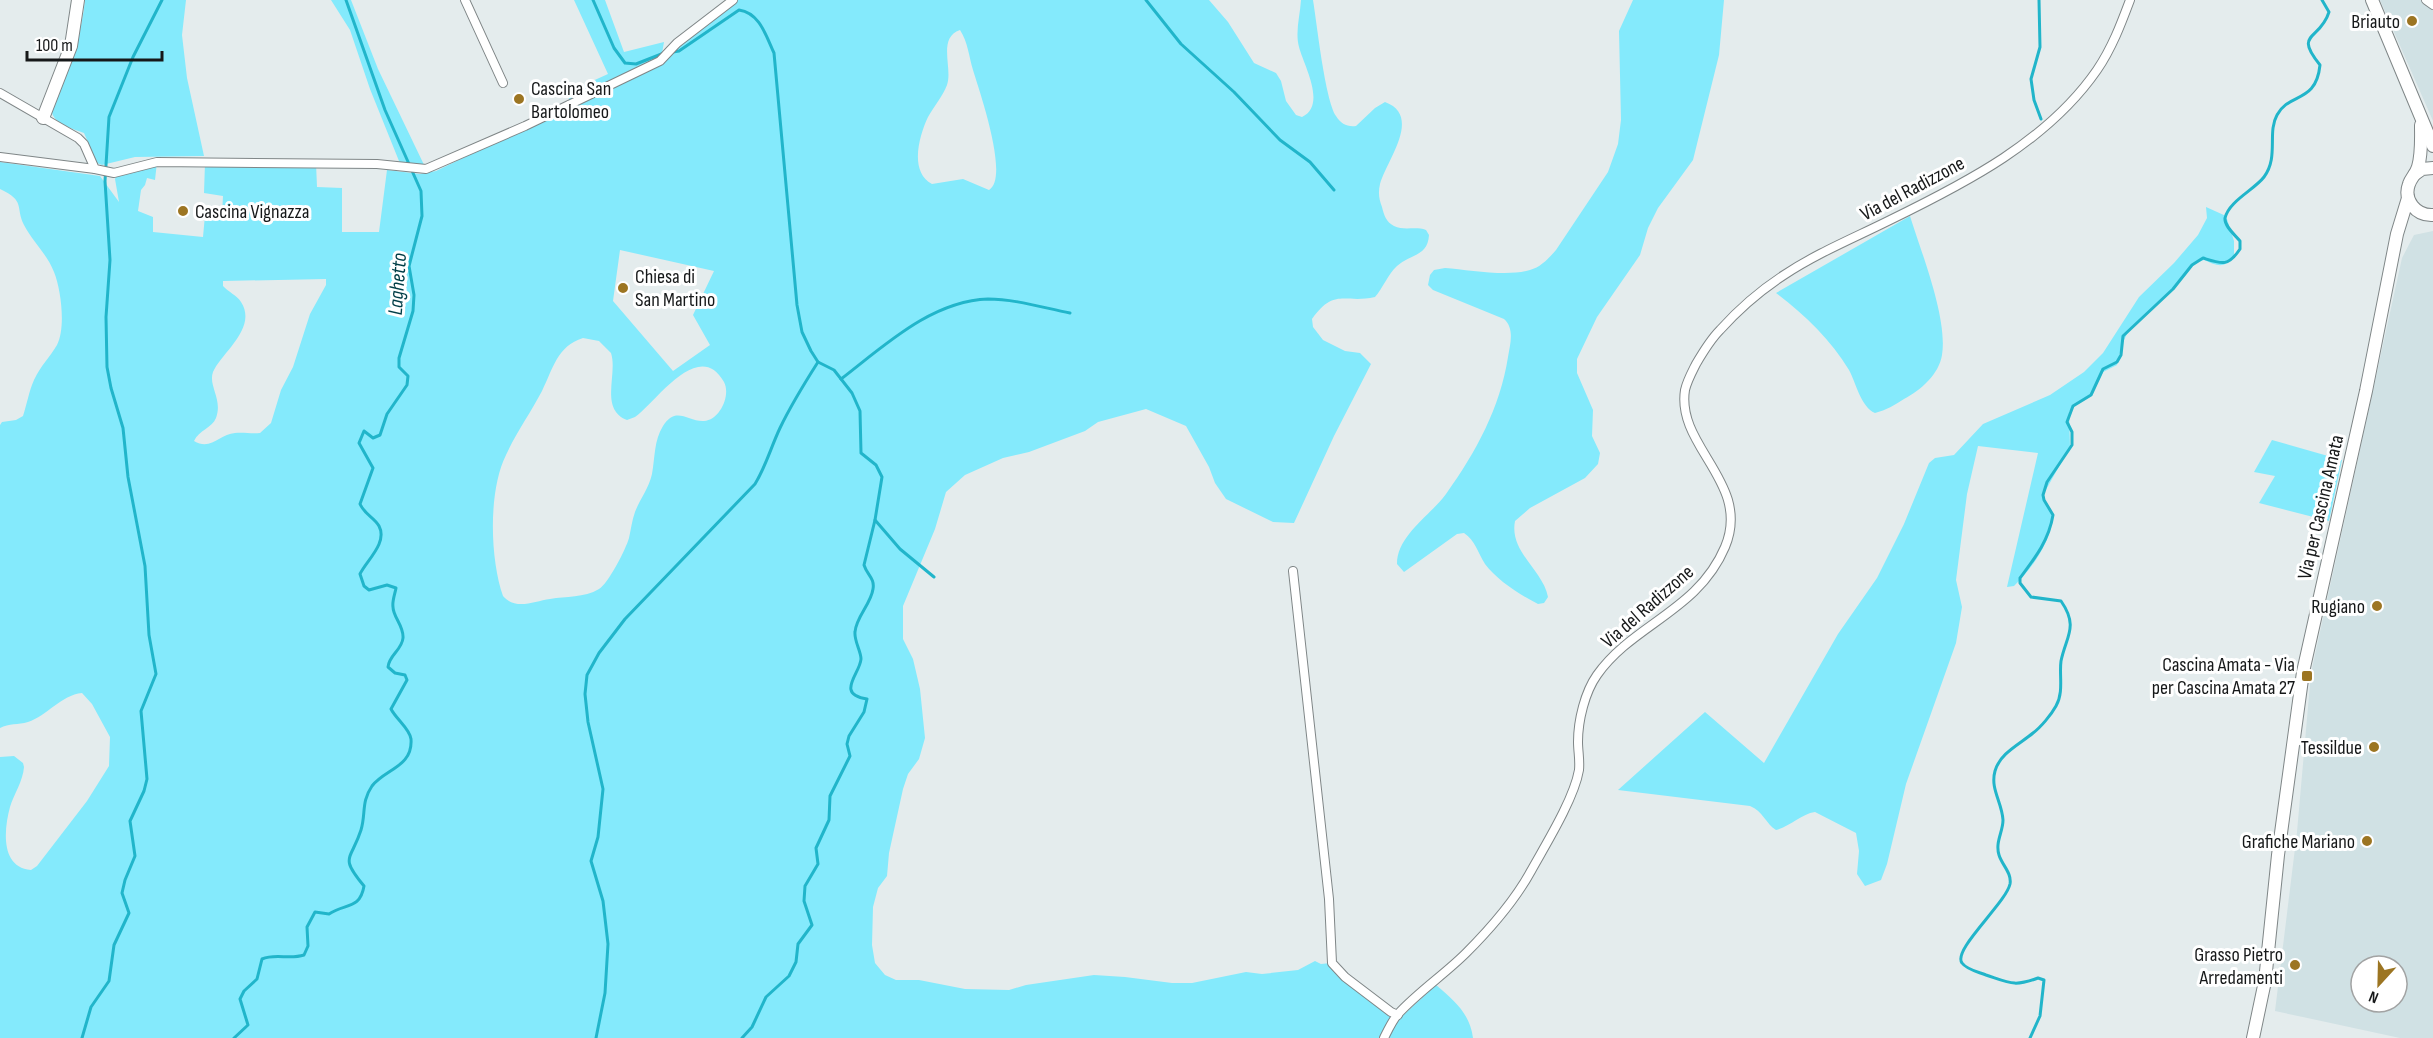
<svg xmlns="http://www.w3.org/2000/svg" width="2433" height="1038" font-family="'Sofia Sans Condensed',sans-serif">
  <style>
    .built { fill: #d0e1e4; fill-rule: evenodd }
    .green { fill: #84eafc; fill-rule: evenodd }
    .lines { fill: none; stroke-linecap: round; stroke-linejoin: round }
    .stream { stroke: #21b5ca; stroke-width: 3 }
    .street-casing { stroke: #7f8687; stroke-width: 10 }
    .secondary-casing { stroke: #7f8687; stroke-width: 14 }
    .primary-casing { stroke: #7f8687; stroke-width: 14 }
    .street { stroke: #fff; stroke-width: 8 }
    .secondary { stroke: #fff; stroke-width: 12 }
    .primary { stroke: #fff; stroke-width: 12 }
    .poi-dot { fill: #9c7522; stroke: #fff; stroke-width: 2 }
    .labels { text-anchor: middle; stroke-width: 6; stroke-linejoin: round; paint-order: stroke }
    .poi-label { font-size: 20px; fill: #161819; stroke: #fff; text-anchor: end }
    .street-label { font-size: 20px; fill: #161819; stroke: #fff }
    .water-label { font-size: 21px; font-style: italic; fill: #003e47; stroke: #fff }
  </style>
  <rect width="100%" height="100%" fill="#e4eced"/>
  <g class="built">
    <polygon points="2380,0 2433,0 2433,121"/>
    <path d="M2433 231V1038H2400L2275 1011 2297 832 2311 673 2402 258 2414 235ZM2361 966H2397V1002H2361Z"/>
  </g>
  <g class="green">
    <path d="M85 0H186L182 35 187 78 204 156 135 157 102 165 97 163 84 133C74 129 56 125 52 113 50 106 55 97 58 91 71 60 82 33 85 0Z"/>
    <polygon points="331,0 351,0 378,69 426,169 403,167 399,161 370,89 350,30"/>
    <path d="M574 0H605L624 52 664 42 661 59 736 0H1209L1228 22 1254 63 1276 73 1281 81 1286 101 1296 115 1302 117C1327 105 1304 66 1299 47 1295 32 1300 16 1301 0H1313C1317 24 1325 99 1336 116 1341 124 1347 127 1356 126L1375 108 1385 102C1423 116 1386 161 1380 184 1378 193 1379 199 1382 207 1384 215 1386 222 1394 226 1404 231 1416 226 1426 230L1429 235C1428 256 1411 254 1397 266 1388 274 1383 288 1375 297 1344 304 1335 287 1312 319L1313 327 1323 340 1345 351 1360 353 1371 364 1334 436 1294 523 1273 522 1226 499 1215 483 1209 467 1186 426 1146 409 1098 422 1085 431 1029 452 1003 458 965 475 946 492 935 529 903 606V639L913 659 920 689 925 738 919 759 908 774 903 789 889 853 887 876 878 888 873 907 872 945 875 963 885 975 896 980H919L965 989 1009 990 1026 985 1094 975 1125 977 1172 983H1192L1246 972 1262 974 1298 970 1315 961 1321 964 1331 963 1340 978 1398 1020 1436 985C1455 1001 1470 1014 1473 1038H0V757L14 756 23 763 24 767C23 781 14 794 10 807 4 829 0 867 31 870L37 866 87 801 109 766 110 737 92 704 82 693C61 695 47 716 28 722 18 725 9 723 0 728V425L2 422 16 420 23 416C27 404 29 391 34 380 41 365 50 357 57 345 66 328 61 289 54 272 47 254 33 242 24 225 15 207 26 201 0 189V162L100 176 119 202 115 179 118 172 157 162 155 180 147 178 145 185 141 190 138 211 153 217V232L203 237 205 215H222L223 196 204 193 205 163H316L317 187 342 188V232H379L387 170 420 174 436 171 533 124 571 102 566 93 608 74ZM960 30C968 42 969 57 973 70 979 90 1010 178 989 190L963 179 932 184C909 172 919 136 928 117 934 106 943 96 947 85 953 68 937 38 960 30ZM620 250 714 271 693 315 710 345 673 371 613 301ZM326 279V285L310 314 293 367 281 390 271 423 260 433C251 434 244 432 235 433 220 434 211 451 194 441 199 430 212 428 216 418 223 399 208 386 213 372 221 353 258 328 241 302 237 295 228 292 223 286V281ZM583 338 599 341 611 353C618 374 599 409 627 420L635 417C656 402 699 337 724 382 731 395 720 420 704 421 688 422 676 405 663 426 654 440 655 458 652 474 649 488 640 499 635 512 632 520 631 529 629 538 626 549 608 584 599 589 584 598 566 596 550 599 534 601 516 611 503 596 490 559 488 491 506 455 516 433 531 412 542 391 553 369 557 346 583 338Z"/>
    <path d="M1633 0H1724L1719 55 1693 160 1658 208 1648 228 1640 255 1597 317 1577 359V373L1593 410 1592 436 1600 453 1598 464 1585 478 1530 508 1515 521C1509 552 1543 570 1548 597L1544 603 1538 604C1520 595 1497 580 1485 564 1478 553 1475 540 1464 533L1457 534 1404 572 1397 564C1397 535 1431 515 1446 494 1476 452 1500 408 1508 357 1510 344 1515 329 1504 319L1433 290 1428 285 1430 275 1434 270 1445 268C1469 270 1508 277 1530 270 1541 267 1549 258 1556 250L1608 172 1618 144 1621 120 1619 31Z"/>
    <path d="M2206 207 2226 216 2234 241V256C2224 269 2218 266 2204 260L2195 263 2184 277 2128 332 2122 344 2117 365 2103 372 2092 394 2077 403 2069 412 2070 447 2043 495C2045 502 2051 509 2052 516 2053 540 2030 571 2014 586L2007 587 2038 453 1978 446 1967 494 1956 580 1962 607 1956 643 1906 784 1887 864 1881 880 1865 886 1857 874 1859 851 1856 833 1815 812C1801 814 1791 826 1776 830 1766 824 1763 811 1750 806L1618 790 1705 712 1764 763 1838 634 1877 578 1904 524 1929 463 1935 458 1954 455 1983 424 2050 395 2084 372 2103 353 2139 297 2174 263 2198 235 2207 218Z"/>
    <path d="M1910 216C1921 252 1948 318 1942 355 1939 374 1921 390 1904 399 1895 405 1886 410 1875 413 1861 407 1856 383 1849 370 1831 340 1804 314 1776 293Z"/>
    <polygon points="2272,440 2342,460 2329,521 2259,503 2275,476 2254,472"/>
  </g>
  <g class="lines">
    <g class="stream">
      <polyline points="593,0 614,48 625,63 636,64 664,53"/>
      <polyline points="1146,0 1181,44 1234,92 1280,140 1310,162 1334,190"/>
      <polyline points="2039,0 2040,47 2031,79 2034,100 2041,119"/>
      <path d="M673 52 679 51 739 10C760 13 766 36 774 53L797 305 802 332 811 351 818 362 834 370 852 393 860 411 861 453 876 465 882 477 875 520"/>
      <path d="M841 379C884 346 931 301 988 299 1015 299 1044 308 1070 313"/>
      <polyline points="82,1038 91,1007 109,981 114,945 129,913 122,893 125,880 135,856 130,821 144,791 147,779 141,711 156,674 149,635 145,566 128,477 123,428 111,388 107,367 106,317 110,260 105,181 109,117 133,57 162,0"/>
      <path d="M234 1038 248 1025 240 999 244 991 257 979 262 959C276 953 289 960 304 955L308 946 307 927 315 912 329 914C345 903 360 910 364 886 339 856 351 861 361 830 366 814 361 802 372 786 385 769 413 767 411 739 410 729 396 719 391 709L407 680 405 675 395 673 388 667C389 655 402 650 403 638 404 626 393 617 393 607 392 601 395 594 396 588L387 585 369 590 364 586 360 574C366 561 388 543 379 526 374 517 365 515 360 504L373 468 359 443 364 431 373 438 380 435 387 414 407 385 408 376 399 367V358L413 311 414 295 409 266 422 216 421 191 385 110 346 0"/>
      <path d="M596 1038 605 993 608 944 603 901 591 861 598 837 603 789 588 722 585 694 587 675 599 653 625 619 755 484C766 466 771 447 780 428 791 405 804 384 818 362"/>
      <path d="M742 1038 752 1027 766 997 789 976 796 962 798 944 812 925 804 901 805 886 818 864 816 848 829 820 830 796 850 756 847 744 849 736 864 712 867 699C835 694 860 674 861 659 861 651 854 641 855 632 856 617 871 604 873 589 875 578 867 575 864 565L875 520 900 549 934 577"/>
      <path d="M2030 1038 2040 1016 2044 980 2038 978C2014 987 2010 983 1986 975 1979 972 1967 970 1962 963 1952 950 2006 903 2010 884 2012 873 2002 865 1999 855 1995 842 2003 832 2003 820 2002 802 1990 789 1995 771 2000 753 2020 744 2033 733 2041 727 2051 715 2056 706 2064 692 2059 675 2061 661 2066 636 2079 627 2061 601L2031 597 2020 583V578C2035 558 2049 540 2053 515L2044 500 2043 495 2047 482 2072 445V432L2067 422 2073 406 2091 395 2103 369 2117 362 2121 355 2123 336 2173 289 2192 265 2203 258C2222 264 2228 267 2240 249V241C2235 235 2224 226 2225 218 2229 201 2254 190 2264 177 2279 157 2267 133 2277 115 2289 92 2316 104 2320 65 2293 32 2320 41 2329 12L2322 0"/>
    </g>
    <g class="street-casing">
      <g id="street">
        <polyline points="465,0 503,83"/>
        <polyline points="2426,0 2433,5"/>
        <polyline points="0,93 78,138 84,144 95,169 114,173 157,162 377,164 426,169 525,126 660,61 677,43 733,0"/>
        <polyline points="0,157 95,169"/>
        <polyline points="1293,571 1329,899 1332,963 1345,977 1391,1012 1398,1015"/>
        <path d="M1384 1038C1388 1030 1392 1021 1398 1014 1418 992 1445 974 1466 953 1491 928 1514 902 1531 871 1546 844 1574 799 1579 770 1580 760 1578 751 1578 742 1578 720 1585 692 1597 675 1633 624 1698 611 1725 547 1752 483 1676 447 1685 390 1687 381 1692 372 1696 364 1703 352 1710 340 1720 330 1738 310 1761 290 1784 275 1817 253 1854 238 1890 220 1966 183 2048 141 2097 70 2112 48 2121 24 2130 0"/>
      </g>
    </g>
    <g class="secondary-casing">
      <g id="secondary">
        <polyline points="2372,0 2433,146"/>
        <path d="M2421 125C2421 139 2422 154 2418 167 2416 174 2411 178 2409 184 2403 200 2416 216 2433 215"/>
        <polyline points="2415,174 2422,169 2433,168"/>
        <polyline points="2253,1038 2265,981 2278,855 2303,672 2366,391 2397,234 2408,198"/>
      </g>
    </g>
    <g class="primary-casing">
      <polyline id="primary" points="43,118 71,46 78,0"/>
    </g>
    <use href="#street" class="street"/>
    <use href="#secondary" class="secondary"/>
    <use href="#primary" class="primary"/>
  </g>
  <g class="poi-dot">
    <circle cx="2412" cy="21" r="6"/>
    <circle cx="519" cy="99" r="6"/>
    <circle cx="183" cy="211" r="6"/>
    <circle cx="623" cy="288" r="6"/>
    <circle cx="2377" cy="606" r="6"/>
    <rect x="2301" y="670" width="12" height="12" rx="3"/>
    <circle cx="2374" cy="747" r="6"/>
    <circle cx="2367" cy="841" r="6"/>
    <circle cx="2295" cy="965" r="6"/>
  </g>
  <g class="labels">
    <g class="poi-label">
      <text x="2400" y="28">Briauto</text>
      <text x="531" y="95" text-anchor="start">Cascina San<tspan x="531" dy="23">Bartolomeo</tspan></text>
      <text x="195" y="218" text-anchor="start">Cascina Vignazza</text>
      <text x="635" y="283" text-anchor="start">Chiesa di<tspan x="635" dy="23">San Martino</tspan></text>
      <text x="2365" y="613">Rugiano</text>
      <text x="2295" y="671">Cascina Amata - Via<tspan x="2295" dy="23">per Cascina Amata 27</tspan></text>
      <text x="2362" y="754">Tessildue</text>
      <text x="2355" y="848">Grafiche Mariano</text>
      <text x="2283" y="961">Grasso Pietro<tspan x="2283" dy="23">Arredamenti</tspan></text>
    </g>
    <g class="street-label">
      <text transform="translate(1912 188) rotate(-28)" y="7">Via del Radizzone</text>
      <text transform="translate(2320 507) rotate(-77)" y="7">Via per Cascina Amata</text>
      <text transform="translate(1647 606) rotate(-41)" y="7">Via del Radizzone</text>
    </g>
    <g class="water-label">
      <text transform="translate(397 284) rotate(-86)" y="7">Laghetto</text>
    </g>
  </g>
  <g transform="translate(2379 984) rotate(202)"><circle r="28" fill="#ffffff" stroke="#a2a3a3" stroke-width="1.5"/>
  <path d="M0-4.5L10 22L0 15L-10 22Z" fill="#9c7522"/>
  <text y="-9" font-size="16" font-weight="bold" text-anchor="middle" fill="#161819">N</text>
  </g>
  <path d="M27 51v9h135v-9" fill="none" stroke="#161819" stroke-width="3"/>
  <text x="36" y="51" font-size="18" fill="#161819" stroke="#ffffff" stroke-width="4.5" paint-order="stroke">100 m</text>
</svg>
